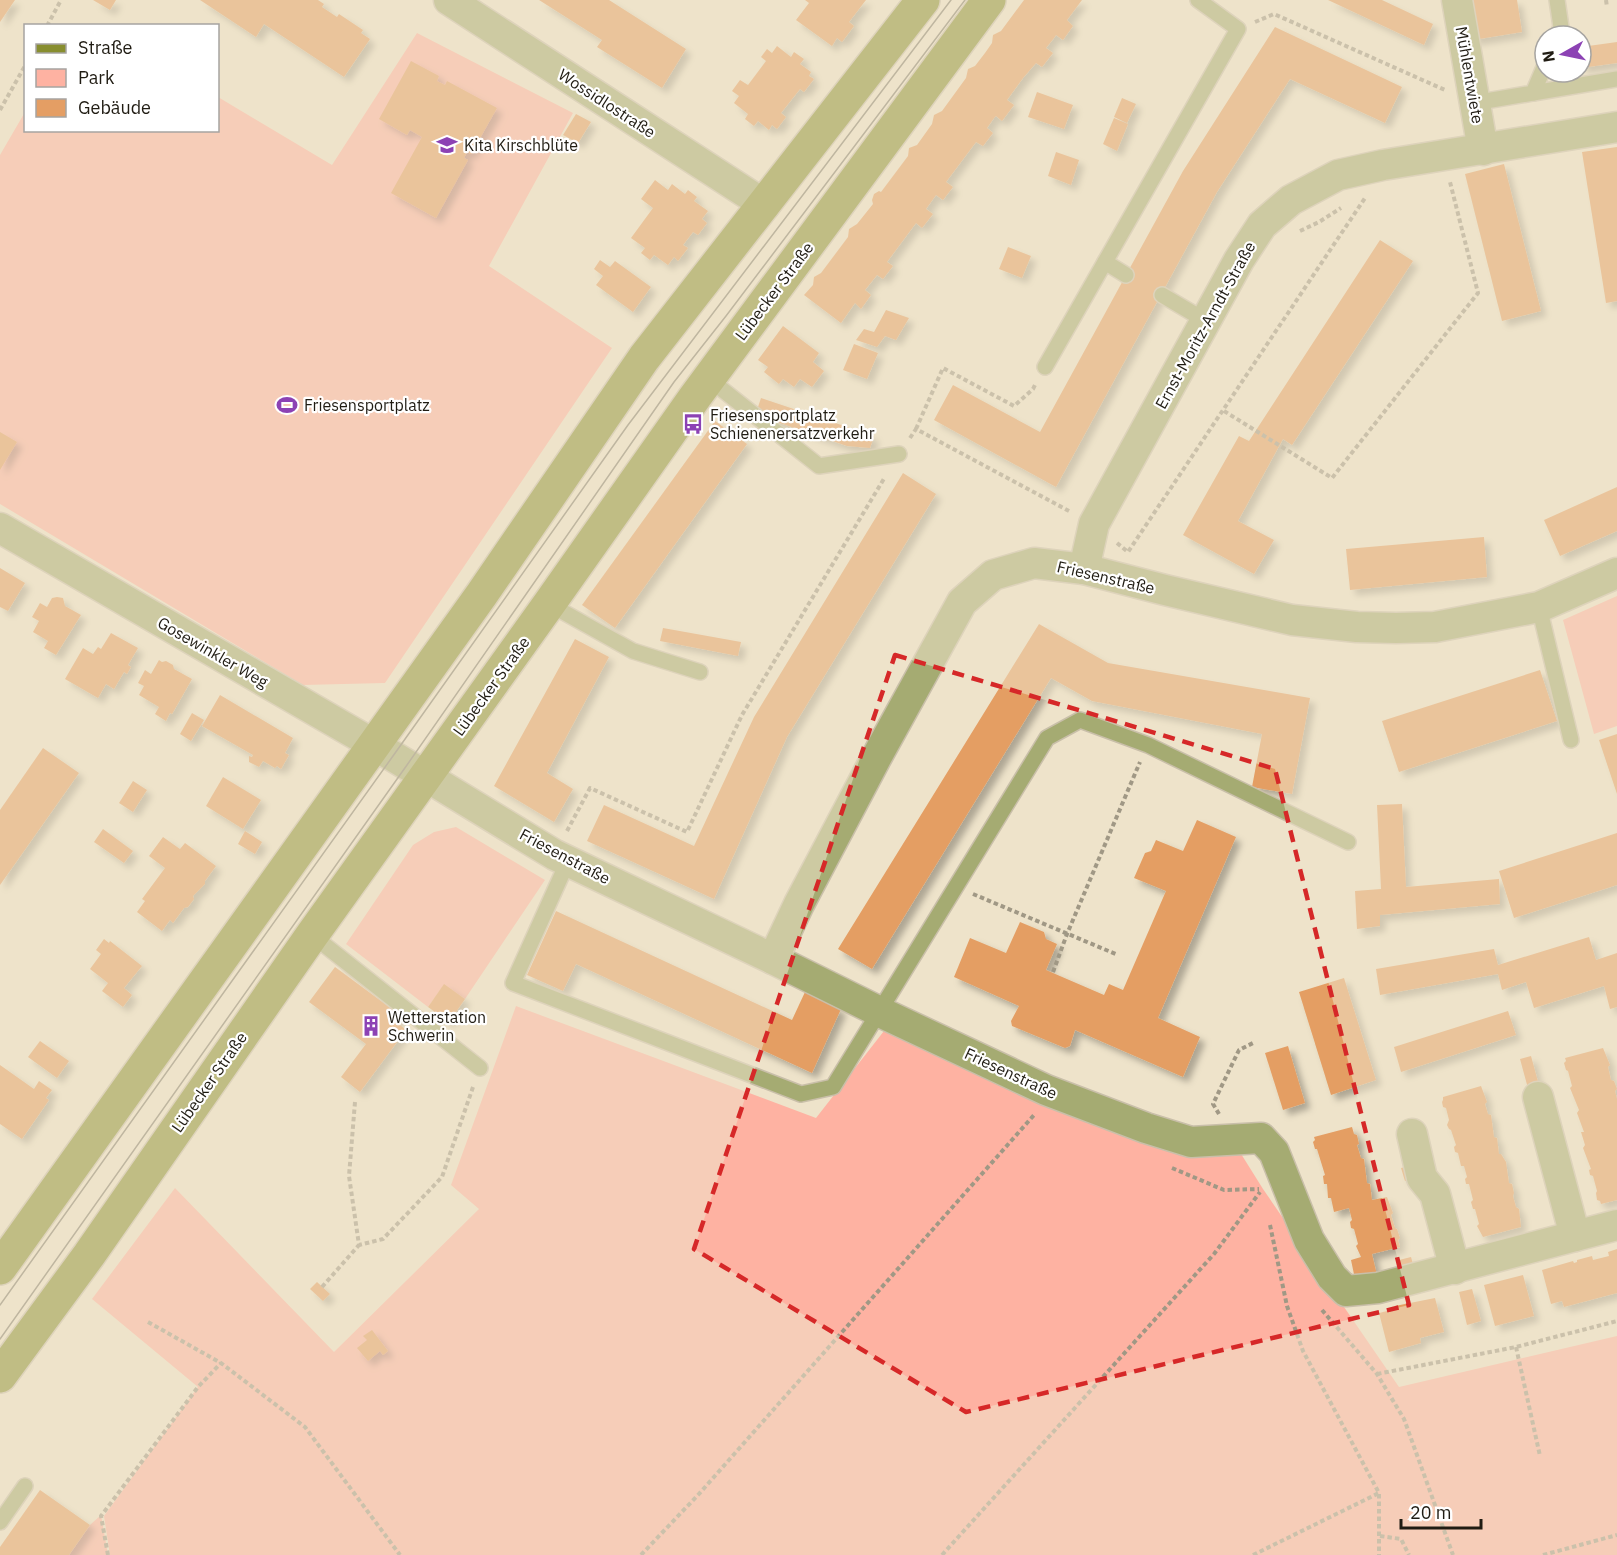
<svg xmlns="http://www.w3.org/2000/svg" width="1617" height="1555" font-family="'IBM Plex Sans',sans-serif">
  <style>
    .green { fill: #feb2a2 }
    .building { fill: #e49e64; filter: url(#shadow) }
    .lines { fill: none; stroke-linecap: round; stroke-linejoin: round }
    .lane-casing { stroke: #c9bfa9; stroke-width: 18 }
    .street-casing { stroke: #c9bfa9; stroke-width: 33 }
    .secondary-casing { stroke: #c9bfa9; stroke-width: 36 }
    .path { stroke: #a09885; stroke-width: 4; stroke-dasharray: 4.5 3; stroke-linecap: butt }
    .lane { stroke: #a5ab72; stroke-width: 15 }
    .street { stroke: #a5ab72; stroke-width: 30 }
    .secondary { stroke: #888e2f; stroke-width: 33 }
    .tram { stroke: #857e6d; stroke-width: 1.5 }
    .marked { fill: none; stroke: #d62828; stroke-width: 4.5; stroke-dasharray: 12 8; stroke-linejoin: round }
    .labels { text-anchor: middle; stroke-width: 4.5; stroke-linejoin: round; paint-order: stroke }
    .street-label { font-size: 16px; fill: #201c13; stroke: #fff }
    .poi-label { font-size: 16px; fill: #201c13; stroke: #fff; text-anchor: start }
  </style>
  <defs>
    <filter id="shadow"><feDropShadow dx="5.5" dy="5.5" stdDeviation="3" flood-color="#0004"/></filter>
  </defs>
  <rect width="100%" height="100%" fill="#eee3ca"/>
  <g class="green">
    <polygon points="417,33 573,113 489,266 612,348 385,683 303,685 0,504 0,155 25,112 26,130 218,130 218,97 332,165"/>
    <polygon points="1617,596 1617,726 1594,734 1563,620"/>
    <polygon points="456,827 545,880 465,999 444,985 428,1007 346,944 413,845 434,832"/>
    <polygon points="516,1006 816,1118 884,1031 1046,1090 1233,1141 1263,1189 1399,1387 1617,1336 1617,1555 110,1555 104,1516 198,1387 92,1299 175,1188 334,1352 479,1209 451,1185"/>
    <polygon points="101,1515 108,1555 69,1555 90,1525"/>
  </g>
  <g class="building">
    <polygon points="0,0 15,0 0,22"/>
    <polygon points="93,0 116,0 110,10"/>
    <polygon points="200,0 318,0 324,4 322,7 337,17 339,14 363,30 361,33 370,39 344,77 264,24 256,37"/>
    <polygon points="539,0 609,0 686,49 662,88 597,47 602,40"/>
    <polygon points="805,0 866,0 849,22 854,26 842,42 837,38 832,46 796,20 809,3"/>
    <polygon points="1024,0 1082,0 1067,20 1073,26 1063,40 1056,35 1054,38 1046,48 1053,53 1042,67 1036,63 1023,78 1007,100 1014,105 1002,121 996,116 994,118 987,128 993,133 983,146 976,142 946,182 953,187 943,200 936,195 926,209 933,214 922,228 916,223 887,262 893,266 883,279 877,275 865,290 871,295 861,309 855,303 841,323 804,295 813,285 814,277 821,273 848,237 849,229 857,224 873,204 872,200 874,194 879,191 881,192 908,156 909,148 917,145 932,124 934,115 942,111 966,78 968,69 975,66 985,53 992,43 993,35 1001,31"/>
    <polygon points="1328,0 1382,0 1433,24 1424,45"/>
    <polygon points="1467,0 1517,0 1522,32 1473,40"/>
    <polygon points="1275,27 1402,87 1385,123 1290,79 1217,192 1056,487 934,420 953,385 1040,432 1183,171"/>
    <polygon points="1617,42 1617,63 1581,68 1581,47"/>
    <polygon points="777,46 791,57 794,52 804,59 800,64 811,72 809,76 814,79 804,92 800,89 781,113 786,117 777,129 772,125 769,130 758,121 754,126 745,119 748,114 734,103 739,96 732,91 740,80 748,85 766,61 761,57 767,49 772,53"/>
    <polygon points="411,61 439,76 437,81 445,85 447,81 497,108 471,154 467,152 464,158 468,160 436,218 391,193 422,137 410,130 407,135 379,119"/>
    <polygon points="1037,92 1073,105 1064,129 1028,117"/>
    <polygon points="1122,98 1136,104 1127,123 1114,117"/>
    <polygon points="576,114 591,122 578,143 563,135"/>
    <polygon points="1114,118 1128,124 1117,151 1103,144"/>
    <polygon points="1617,147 1617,301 1606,303 1582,152"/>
    <polygon points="1056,152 1079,160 1071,185 1048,176"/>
    <polygon points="1504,164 1541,311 1502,321 1465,174"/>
    <polygon points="655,180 668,190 672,184 685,194 688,190 697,197 694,201 708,211 702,219 707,223 698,235 693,232 683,245 688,248 678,261 674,257 668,265 654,255 650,260 641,253 645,248 631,238 653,208 641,199"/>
    <polygon points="1380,240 1413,261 1292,445 1283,439 1238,521 1274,540 1254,574 1183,535 1239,436 1249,441"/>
    <polygon points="1008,247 1031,256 1022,278 999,269"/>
    <polygon points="600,260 610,267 615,261 651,287 633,312 596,285 603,276 594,269"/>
    <polygon points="886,310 909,318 896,340 885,336 877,347 856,340 864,329 874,332"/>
    <polygon points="783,326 819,353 813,362 824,371 812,387 800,379 794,387 783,379 779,384 764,372 768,367 758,360"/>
    <polygon points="854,344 878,353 867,379 843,370"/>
    <polygon points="761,398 874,436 870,448 847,446 777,422 757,410"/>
    <polygon points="715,421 747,444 615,628 582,605"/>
    <polygon points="0,432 17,442 0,470"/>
    <polygon points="903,473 936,494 787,737 714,899 587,841 604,805 694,846 754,717"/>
    <polygon points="1617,487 1617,531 1560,556 1544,520"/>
    <polygon points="1484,537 1487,577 1350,590 1346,549"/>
    <polygon points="0,568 25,583 8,611 0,607"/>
    <polygon points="57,597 63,598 65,606 81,615 56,655 44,648 48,641 33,632 39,621 32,617 40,603 47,607 52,598"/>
    <polygon points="1039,624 1108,663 1310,698 1292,794 1252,787 1262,734 1092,701 1051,678 872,969 838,949"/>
    <polygon points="663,628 741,642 738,656 660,641"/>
    <polygon points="111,633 138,648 128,665 131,667 127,674 124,672 114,689 106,684 98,698 65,679 83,648 93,654 98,647 101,649"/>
    <polygon points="575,639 609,657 547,773 573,789 554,822 494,786"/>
    <polygon points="159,660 162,662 166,661 173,665 174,669 192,679 172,714 170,713 166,721 155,714 159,707 139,695 144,686 138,683 145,670 151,674"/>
    <polygon points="1540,670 1557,721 1399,772 1382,721"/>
    <polygon points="220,695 293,738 285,753 289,755 281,769 277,766 275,768 263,761 259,767 249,762 249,756 252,757 253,755 202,726"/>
    <polygon points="192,713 204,720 191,741 180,734"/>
    <polygon points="1617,734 1617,794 1599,740"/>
    <polygon points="43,748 79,773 0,885 0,810"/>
    <polygon points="223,777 261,800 243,829 206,806"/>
    <polygon points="133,781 147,790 133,812 119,803"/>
    <polygon points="1402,804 1406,887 1499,879 1500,904 1380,915 1380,926 1357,929 1355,891 1381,889 1377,805"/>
    <polygon points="1197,820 1236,837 1158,1018 1200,1037 1183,1077 1075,1030 1070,1046 1065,1048 1012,1026 1011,1021 1019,1006 954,977 970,938 1006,953 1020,922 1044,932 1046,939 1057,944 1046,970 1104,995 1109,984 1123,990 1166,891 1134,878 1145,853 1151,851 1156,840 1183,851"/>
    <polygon points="103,829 133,851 124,863 94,842"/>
    <polygon points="245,831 262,842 255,854 238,844"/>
    <polygon points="1617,833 1617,885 1514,918 1499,871"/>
    <polygon points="163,837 180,849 185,843 216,866 205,881 205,884 193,896 194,899 188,907 184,908 173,923 170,920 162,931 137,912 145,901 142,899 165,868 149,856"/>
    <polygon points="556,911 792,1020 805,992 841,1009 812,1073 576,964 563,991 527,975"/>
    <polygon points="1589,937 1596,960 1617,953 1617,1007 1610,1009 1604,986 1534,1008 1526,982 1502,990 1498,974 1380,995 1376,969 1494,949 1498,965"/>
    <polygon points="104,939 109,943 110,941 142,966 124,988 132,995 123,1007 102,991 108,983 90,969 101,954 96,950"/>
    <polygon points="335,967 400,1015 395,1021 406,1030 360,1092 341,1077 366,1044 309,1002"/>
    <polygon points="1344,978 1376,1080 1331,1095 1299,992"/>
    <polygon points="444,984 465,999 449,1022 428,1007"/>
    <polygon points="1508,1011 1516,1035 1401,1072 1394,1047"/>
    <polygon points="40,1041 69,1061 57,1078 28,1057"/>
    <polygon points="1288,1046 1305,1103 1283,1110 1265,1053"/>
    <polygon points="1603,1048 1610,1065 1608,1067 1611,1080 1614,1081 1617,1089 1615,1091 1617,1099 1617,1200 1601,1204 1600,1201 1597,1200 1596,1193 1597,1191 1593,1176 1590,1175 1589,1170 1591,1169 1583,1148 1585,1145 1581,1132 1584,1132 1577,1113 1579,1110 1570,1088 1572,1086 1568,1071 1566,1070 1564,1063 1566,1061 1565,1058"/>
    <polygon points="1531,1056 1540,1089 1529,1092 1520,1059"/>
    <polygon points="0,1065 34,1089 39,1081 52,1090 46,1098 49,1100 22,1139 0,1124"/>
    <polygon points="1481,1086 1487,1102 1485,1104 1488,1114 1491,1115 1494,1137 1497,1138 1499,1154 1501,1154 1506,1162 1509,1183 1512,1184 1514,1193 1513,1196 1516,1207 1519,1209 1521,1227 1483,1237 1477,1226 1479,1224 1475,1209 1473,1209 1471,1202 1473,1200 1469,1184 1466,1184 1465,1179 1467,1177 1464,1166 1461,1166 1458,1153 1455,1152 1454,1147 1456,1145 1451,1130 1449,1129 1447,1125 1449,1120 1446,1108 1443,1107 1442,1102 1443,1100 1443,1097"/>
    <polygon points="1352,1127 1354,1134 1357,1135 1359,1144 1357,1145 1361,1158 1364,1159 1367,1183 1370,1184 1372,1200 1387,1197 1393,1213 1391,1215 1395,1228 1397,1229 1400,1238 1398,1240 1400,1247 1372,1254 1377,1275 1355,1279 1351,1260 1361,1257 1356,1246 1358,1244 1354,1229 1351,1228 1350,1222 1352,1220 1349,1208 1334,1212 1331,1198 1328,1198 1327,1184 1324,1184 1323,1176 1325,1175 1317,1149 1315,1149 1313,1142 1315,1140 1314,1137"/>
    <polygon points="1410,1166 1413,1179 1405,1181 1401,1168"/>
    <polygon points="1617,1249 1617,1293 1564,1307 1562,1301 1551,1304 1542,1270 1573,1261 1574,1263 1577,1262 1577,1260 1592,1256 1593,1260 1609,1256 1608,1252"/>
    <polygon points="1411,1257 1413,1264 1401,1267 1399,1260"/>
    <polygon points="1523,1275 1534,1316 1495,1326 1484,1285"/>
    <polygon points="317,1282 330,1294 323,1301 310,1289"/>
    <polygon points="1472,1289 1481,1321 1467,1325 1459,1292"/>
    <polygon points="1435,1298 1444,1332 1420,1338 1421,1343 1389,1352 1379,1313 1395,1309 1395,1306"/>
    <polygon points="372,1330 388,1351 383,1355 380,1351 368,1361 357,1348 367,1340 363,1336"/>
    <polygon points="40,1490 90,1525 69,1555 0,1555 0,1547"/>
  </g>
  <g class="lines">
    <g class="lane-casing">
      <g id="lane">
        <polyline points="1557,0 1561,27 1557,36"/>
        <polyline points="1533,93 1617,79"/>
        <polyline points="1474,103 1533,93 1545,65"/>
        <polyline points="1105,262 1126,275"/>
        <polyline points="1162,295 1206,321"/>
        <polyline points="1045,367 1238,29 1198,0"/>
        <polyline points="709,379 819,466 899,454"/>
        <polyline points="549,604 633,651 700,672"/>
        <polyline points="1539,607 1571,740"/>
        <polyline points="568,861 513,983 801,1094 833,1087 1047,738 1080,720 1148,745 1348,842"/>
        <polyline points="312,935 480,1068"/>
        <polyline points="0,1522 25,1486"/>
      </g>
    </g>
    <g class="street-casing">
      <g id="street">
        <polyline points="449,0 765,205"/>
        <polyline points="1457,0 1483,150"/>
        <polyline points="0,528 373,744 555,855 773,959 799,904 876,758 962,602 993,575 1034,563 1084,569 1165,590 1292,620 1357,627 1396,628 1435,627 1539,607 1617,573"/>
        <polyline points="1084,569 1094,524 1239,260 1262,225 1291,200 1338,175 1383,165 1617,127"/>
        <polyline points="773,959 880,1012 1046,1090 1146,1128 1191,1142 1261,1138 1274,1152 1309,1240 1332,1277 1346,1291 1378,1288 1617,1225"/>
        <polyline points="1538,1097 1575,1236"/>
        <polyline points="1412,1134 1422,1178 1435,1194 1455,1269"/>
      </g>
    </g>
    <g class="secondary-casing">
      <g id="secondary">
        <polyline points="0,1268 482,594 644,358 923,0"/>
        <polyline points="0,1376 89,1255 312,935 549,604 695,397 989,0"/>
      </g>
    </g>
    <g class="path">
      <polyline points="1606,0 1607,7"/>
      <polyline points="1255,22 1274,14 1445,90"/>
      <polyline points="47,26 61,0"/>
      <polyline points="0,110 26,64"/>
      <polyline points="1300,231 1319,222 1341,208"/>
      <polyline points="1224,411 1332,478 1478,293 1450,182"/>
      <polyline points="916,429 943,368 1014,406 1033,389 1036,383"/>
      <polyline points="910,438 916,429 1069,511"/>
      <polyline points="1117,543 1128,552 1365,198"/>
      <polyline points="567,831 590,788 687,832 742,715 885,477"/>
      <polyline points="973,894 1118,955"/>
      <polyline points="1053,972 1067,934 1140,762"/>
      <polyline points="355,1102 349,1176 359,1245 383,1239 442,1177 473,1087"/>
      <polyline points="1219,1114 1213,1104 1239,1050 1255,1042"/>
      <polyline points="1172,1168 1224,1190 1259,1189"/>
      <polyline points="1270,1225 1287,1306 1303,1351 1379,1493 1379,1555"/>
      <polyline points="322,1287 359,1245"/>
      <polyline points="1322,1310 1377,1374 1404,1419 1453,1555"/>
      <polyline points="148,1322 221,1363 305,1427 400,1555"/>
      <polyline points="1516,1347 1540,1456"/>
      <polyline points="1377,1374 1516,1347 1617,1321"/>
      <polyline points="1380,1536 1401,1539 1409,1555"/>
      <polyline points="108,1555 101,1516 198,1387 221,1363"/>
      <polyline points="641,1555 698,1495 1034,1115"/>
      <polyline points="942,1555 1214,1254 1260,1192"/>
      <polyline points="1253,1555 1379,1493"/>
      <polyline points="1543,1555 1617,1535"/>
    </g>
    <use href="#lane" class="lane"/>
    <use href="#street" class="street"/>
    <use href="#secondary" class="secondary"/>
    <g class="tram">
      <polyline points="0,1305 393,756 628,425 951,0"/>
      <polyline points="0,1339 407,765 674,382 726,316 965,0"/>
    </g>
  </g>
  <path d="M0 0H1617V1555H0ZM895 655 1275 769 1409 1305 966 1412 694 1249Z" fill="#eee3ca" fill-opacity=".55" fill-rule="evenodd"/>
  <path class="marked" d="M895 655 1275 769 1409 1305 966 1412 694 1249Z"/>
  <defs>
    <g id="school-bare" transform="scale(1.62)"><path d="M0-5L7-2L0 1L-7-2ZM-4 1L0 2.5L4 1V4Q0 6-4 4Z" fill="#8c42b4" stroke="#fff" stroke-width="2.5" paint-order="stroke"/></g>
    <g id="stadium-bare" transform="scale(1.62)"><path d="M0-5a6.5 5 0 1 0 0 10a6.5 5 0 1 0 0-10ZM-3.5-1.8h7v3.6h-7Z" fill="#8c42b4" stroke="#fff" stroke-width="2.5" paint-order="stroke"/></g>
    <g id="bus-bare" transform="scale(1.62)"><path d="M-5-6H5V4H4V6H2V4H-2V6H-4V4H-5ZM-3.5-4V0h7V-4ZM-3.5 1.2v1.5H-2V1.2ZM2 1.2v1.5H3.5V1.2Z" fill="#8c42b4" stroke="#fff" stroke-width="2.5" paint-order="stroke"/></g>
    <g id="building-bare" transform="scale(1.62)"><path d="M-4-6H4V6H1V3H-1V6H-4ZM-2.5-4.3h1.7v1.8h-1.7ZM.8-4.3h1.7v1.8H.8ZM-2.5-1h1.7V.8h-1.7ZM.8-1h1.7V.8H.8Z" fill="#8c42b4" stroke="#fff" stroke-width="2.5" paint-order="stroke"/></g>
  </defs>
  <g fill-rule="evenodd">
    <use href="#school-bare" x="447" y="145"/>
    <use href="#stadium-bare" x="287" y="405"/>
    <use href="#bus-bare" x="693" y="424"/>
    <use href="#building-bare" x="371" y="1026"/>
  </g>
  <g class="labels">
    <g class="street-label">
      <text transform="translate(1470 75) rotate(80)" y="6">Mühlentwiete</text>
      <text transform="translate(607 103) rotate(33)" y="6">Wossidlostraße</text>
      <text transform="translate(774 291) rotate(-53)" y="6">Lübecker Straße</text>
      <text transform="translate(1205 325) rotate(-61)" y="6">Ernst-Moritz-Arndt-Straße</text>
      <text transform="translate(1106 577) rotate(13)" y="6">Friesenstraße</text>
      <text transform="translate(213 652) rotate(30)" y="6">Gosewinkler Weg</text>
      <text transform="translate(491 686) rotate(-54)" y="6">Lübecker Straße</text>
      <text transform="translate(565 856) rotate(28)" y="6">Friesenstraße</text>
      <text transform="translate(1011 1073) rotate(25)" y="6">Friesenstraße</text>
      <text transform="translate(209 1082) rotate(-55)" y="6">Lübecker Straße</text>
    </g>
    <g class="poi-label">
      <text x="464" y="151">Kita Kirschblüte</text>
      <text x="304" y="411">Friesensportplatz</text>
      <text x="710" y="421">Friesensportplatz<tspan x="710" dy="18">Schienenersatzverkehr</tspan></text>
      <text x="388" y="1023">Wetterstation<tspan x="388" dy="18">Schwerin</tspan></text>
    </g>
  </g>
  <rect x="24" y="24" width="195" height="108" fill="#ffffff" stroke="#a6a4a1" stroke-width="1.5"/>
  <rect x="36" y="44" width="30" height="9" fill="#888e2f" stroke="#a6a4a1" stroke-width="1.5"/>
  <text x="78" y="54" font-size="18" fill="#201c13">Straße</text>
  <rect x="36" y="69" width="30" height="18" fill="#feb2a2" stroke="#a6a4a1" stroke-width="1.5"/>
  <text x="78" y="84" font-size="18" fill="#201c13">Park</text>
  <rect x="36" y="99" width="30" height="18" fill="#e49e64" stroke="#a6a4a1" stroke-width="1.5"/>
  <text x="78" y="114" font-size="18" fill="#201c13">Gebäude</text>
  <g transform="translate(1563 54) rotate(261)"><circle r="28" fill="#ffffff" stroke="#a6a4a1" stroke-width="1.5"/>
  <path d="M0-4.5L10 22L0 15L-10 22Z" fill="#8c42b4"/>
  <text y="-9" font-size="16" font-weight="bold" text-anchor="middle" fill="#201c13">N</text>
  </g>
  <path d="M1401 1519v9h80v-9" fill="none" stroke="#201c13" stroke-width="3"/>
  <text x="1410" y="1519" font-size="18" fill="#201c13" stroke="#ffffff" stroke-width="4.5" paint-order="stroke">20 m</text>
</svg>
